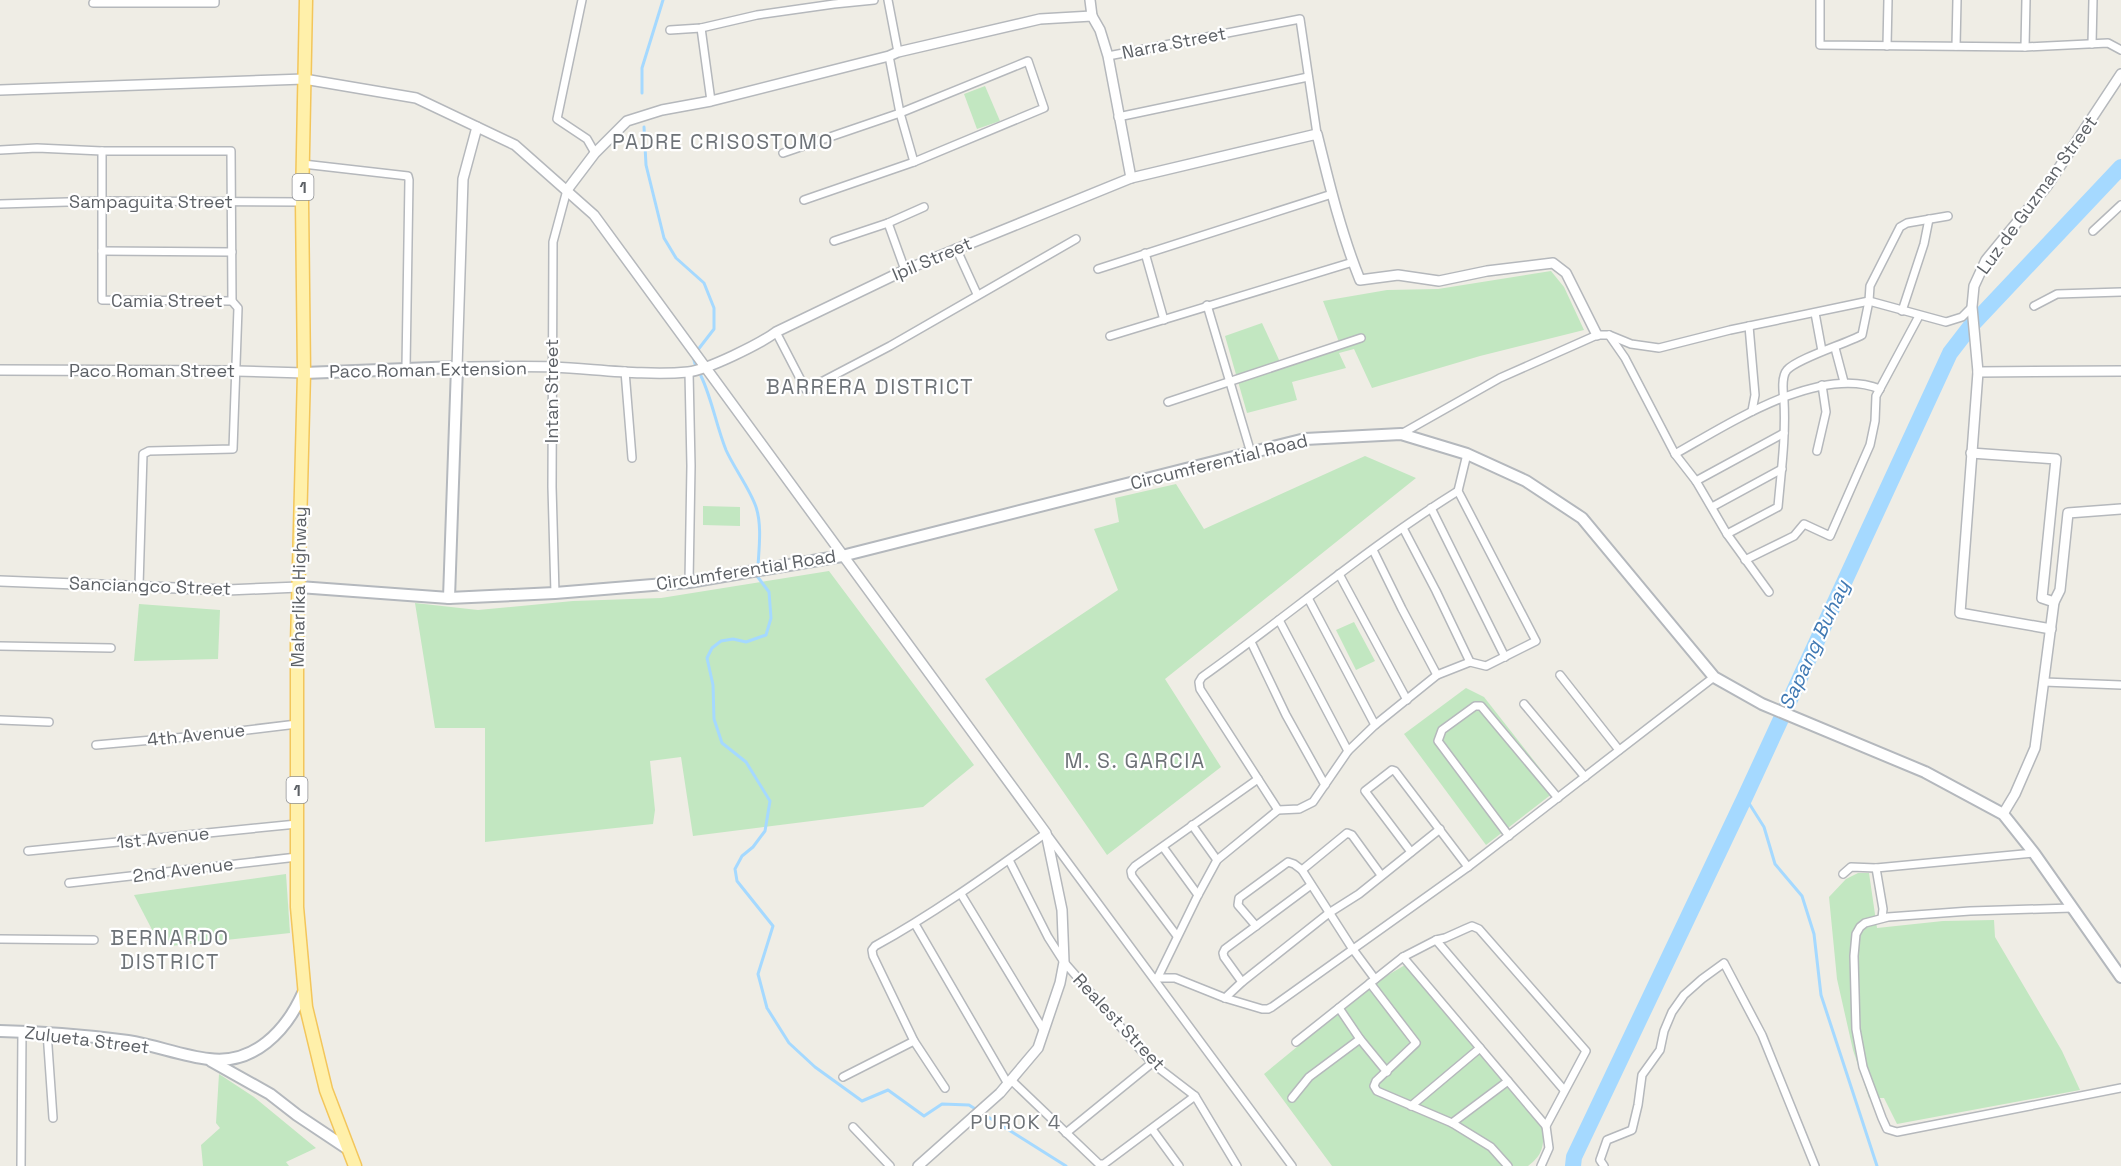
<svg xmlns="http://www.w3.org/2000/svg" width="2121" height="1166" font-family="'Space Grotesk',sans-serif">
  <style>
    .grass { fill: #c2e7c1 }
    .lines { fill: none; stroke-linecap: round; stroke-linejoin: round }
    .stream { stroke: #a5d9ff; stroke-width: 3 }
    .river { stroke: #a5d9ff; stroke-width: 16 }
    .minor-casing { stroke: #b5b8bc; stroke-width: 10 }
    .tertiary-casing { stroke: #b5b8bc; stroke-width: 12 }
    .secondary-casing { stroke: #b4b8bd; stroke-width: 14 }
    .primary-casing { stroke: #f3c65b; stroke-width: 15 }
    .minor { stroke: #fff; stroke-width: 7 }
    .tertiary { stroke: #fff; stroke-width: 9 }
    .secondary { stroke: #fff; stroke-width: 10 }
    .primary { stroke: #fff0aa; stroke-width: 12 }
    .labels { text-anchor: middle; stroke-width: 4.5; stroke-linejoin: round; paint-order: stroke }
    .shield { fill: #fff; stroke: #8e9094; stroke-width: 1.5 }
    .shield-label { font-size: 16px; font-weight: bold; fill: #5d6166 }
    .street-label { font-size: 18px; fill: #5d6166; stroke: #fff }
    .water-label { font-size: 20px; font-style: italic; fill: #4079b3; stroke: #fff }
    .neighbourhood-label { font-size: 20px; letter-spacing: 1.5px; fill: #6e7378; stroke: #fff }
    .quarter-label { font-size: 21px; letter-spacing: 1.5px; fill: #6e7378; stroke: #fff }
  </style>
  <rect width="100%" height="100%" fill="#efede5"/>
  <g class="grass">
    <polygon points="985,86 1000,121 977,129 964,94"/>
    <polygon points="1551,271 1564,287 1584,330 1480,356 1372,388 1354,349 1339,353 1346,368 1292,382 1297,400 1247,413 1225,336 1262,323 1280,362 1339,342 1323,301 1387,290 1438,289"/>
    <polygon points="1365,456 1416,478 1165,679 1221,767 1107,855 985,679 1118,590 1094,529 1119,522 1115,498 1176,484 1204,529"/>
    <polygon points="703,506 740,507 740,526 703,525"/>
    <polygon points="829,571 974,765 923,807 693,836 681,757 650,761 655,810 653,824 485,842 485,728 435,728 415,603 478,610 573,601 661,598"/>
    <polygon points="139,604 220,610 218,659 134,661"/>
    <polygon points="1354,622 1375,661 1356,670 1336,630"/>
    <polygon points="1466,688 1484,697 1557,790 1486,845 1404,734"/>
    <polygon points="1858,873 1869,873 1877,928 1943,921 1994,920 1995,937 2062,1051 2080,1090 1897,1124 1884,1098 1869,1098 1853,1050 1837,979 1829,897 1846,879"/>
    <polygon points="286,874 290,933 161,947 134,895"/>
    <path d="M1405 965 1508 1081 1544 1127C1543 1146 1544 1154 1528 1166H1332L1264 1074 1376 982Z"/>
    <polygon points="219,1074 254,1097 316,1148 286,1162 289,1166 203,1166 201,1145 220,1128 216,1123"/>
  </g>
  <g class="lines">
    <g class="stream">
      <polyline points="642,93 642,68 663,0"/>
      <polyline points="644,127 646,165 664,238 676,258 704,283 714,308 714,329 697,351"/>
      <polyline points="693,356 695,364"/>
      <path d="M701 376C712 399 716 425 726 450 734 468 750 489 756 507 762 525 759 548 758 566"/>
      <polyline points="757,576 769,592 771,618 766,635 746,642 733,639 721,641 712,648 707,658 713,685 714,719 722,743 746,762 770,801 765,831 753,847 742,856 735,869 737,881 773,926 758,974 767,1008 789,1043 815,1067 862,1101 888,1090 924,1116 942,1104 969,1105 1066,1166"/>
      <polyline points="1745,797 1764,827 1775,864 1802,896 1814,934 1821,995 1877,1166"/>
    </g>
    <polyline class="river" points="1573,1166 1574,1157 1745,797 1950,353 1970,327 2121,167"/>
    <g class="minor-casing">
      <g id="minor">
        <polyline points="582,0 557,119 587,139 595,153"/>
        <polyline points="888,0 898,52"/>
        <polyline points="1820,0 1820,45 2025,47 2108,43 2121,50"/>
        <polyline points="93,3 215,3 215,0"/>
        <polyline points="701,28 711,101"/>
        <polyline points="670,30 701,28 757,15 834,4 874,0"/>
        <polyline points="2092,44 2093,0"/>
        <polyline points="1887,46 1888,0"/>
        <polyline points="1956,46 1957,0"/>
        <polyline points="2025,47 2026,0"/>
        <polyline points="889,56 900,113 914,162"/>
        <polyline points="1108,56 1300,19 1317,134"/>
        <polyline points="1118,117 1308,77"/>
        <polyline points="0,150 37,148 102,151 231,151 232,301 238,308 233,449 149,451 143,454 139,586"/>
        <polyline points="102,151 102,300 232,301"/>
        <polyline points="783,153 900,113 1028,61 1044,108 914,162 804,200"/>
        <polyline points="303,164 408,176 409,180 406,368"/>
        <polyline points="0,204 101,201 302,202"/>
        <polyline points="888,223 905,270"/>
        <polyline points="2093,231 2121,205"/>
        <polyline points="834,241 888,223 924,207"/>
        <polyline points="956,248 977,294"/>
        <polyline points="102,251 232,252"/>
        <polyline points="1145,253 1164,320"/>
        <polyline points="1098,269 1332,194"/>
        <polyline points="1207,305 1251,453"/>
        <polyline points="2034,306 2057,294 2121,292"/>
        <polyline points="1902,311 1924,244 1929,219"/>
        <polyline points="1815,313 1822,351"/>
        <polyline points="1749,326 1755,395 1752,411"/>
        <polyline points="776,332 806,390 890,346 1076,239"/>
        <polyline points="1609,335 1625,358 1675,454 1696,481 1727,534 1769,592"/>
        <polyline points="1110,336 1353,262"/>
        <polyline points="1835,348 1844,382"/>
        <polyline points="625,371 632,458"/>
        <polyline points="689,372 691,466 689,582"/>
        <polyline points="1168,402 1361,338"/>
        <polyline points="1401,434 1500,378 1597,335 1609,335 1631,344 1659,348 1730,330 1869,301 1946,322 1962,317 1972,307"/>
        <polyline points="1817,451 1826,412 1822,385"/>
        <path d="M1675 454C1727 425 1819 364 1880 389"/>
        <polyline points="1696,481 1784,433"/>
        <polyline points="1712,507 1782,469"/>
        <polyline points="1431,508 1505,657"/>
        <polyline points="1403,528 1436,591 1470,662"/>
        <path d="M1727 534 1778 507C1781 472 1786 437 1784 401 1783 392 1781 377 1787 370 1798 358 1845 344 1862 335L1869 301 1870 286 1900 227 1907 223 1948 216"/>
        <polyline points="1373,550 1402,609 1437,675"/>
        <polyline points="1745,560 1794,536 1804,524 1830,536 1870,445 1875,421 1876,396 1919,316"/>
        <polyline points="1339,574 1407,700"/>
        <polyline points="555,593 552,487 553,242 567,190"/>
        <polyline points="1308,598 1375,725"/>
        <polyline points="1279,620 1348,751"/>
        <polyline points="1251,642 1286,715 1325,785"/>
        <polyline points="0,646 111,648"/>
        <polyline points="1560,675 1619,750"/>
        <polyline points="2044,682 2121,685"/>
        <polyline points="1524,704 1585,777"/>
        <polyline points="0,720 49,722"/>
        <polyline points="96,745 197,736 297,724"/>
        <path d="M1278 810 1200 689 1199 682 1202 677C1288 616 1368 547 1458 491"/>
        <polyline points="1192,825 1217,860"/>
        <polyline points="1509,836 1438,741 1442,730 1475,706 1481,706 1558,798"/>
        <polyline points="1163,847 1198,895"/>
        <polyline points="28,851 297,824"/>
        <polyline points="1411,852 1365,791 1392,770 1395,771 1468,867"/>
        <polyline points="1009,860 1048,937 1064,962 1152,1063 1195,1096 1237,1166"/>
        <polyline points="1876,868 1883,909 1882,918"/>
        <polyline points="1302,870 1347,833 1352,835 1381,875"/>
        <polyline points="1843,874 1851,867 1876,868 2034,853"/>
        <polyline points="69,883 297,857"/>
        <polyline points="961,894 1044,1031"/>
        <polyline points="2072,908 1970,911 1888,917 1865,923 1860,927 1856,934 1854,956 1856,1029 1863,1067 1882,1118 1887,1129 1897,1132 2121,1088"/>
        <polyline points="915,924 1008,1084"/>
        <polyline points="1256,926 1238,905 1239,898 1288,862 1294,864 1302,870 1352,948 1375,979"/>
        <polyline points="1177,936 1132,876 1131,871 1135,866 1258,779"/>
        <polyline points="0,939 94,940"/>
        <polyline points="1436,940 1564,1090"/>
        <polyline points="1403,957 1546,1126"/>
        <polyline points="1155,978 1175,978 1225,998 1262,1009 1268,1009 1272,1007 1468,867 1714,677"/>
        <polyline points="1157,979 1198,895 1217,860 1278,810 1299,809 1313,802 1348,751 1375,725 1437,675 1470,662 1486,666 1536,641 1458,491 1467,454"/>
        <polyline points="1242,982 1224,957 1223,953 1225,949 1311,885"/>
        <polyline points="1370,983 1416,1043 1376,1081 1374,1086 1377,1091 1452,1123 1491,1147 1508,1166"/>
        <polyline points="1225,998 1242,982 1329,913 1359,894 1440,829"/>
        <polyline points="1339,1008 1360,1039 1387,1072"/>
        <polyline points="47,1032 53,1118"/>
        <polyline points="1296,1042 1403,957 1436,940 1445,938 1465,929 1472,926 1479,929 1586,1051 1546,1126 1549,1148 1541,1166"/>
        <polyline points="843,1077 914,1041"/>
        <polyline points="1011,1080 1099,1164 1104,1164 1195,1096"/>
        <path d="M945 1088 914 1041 873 956 872 950 875 946C935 913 990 873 1046 833L1292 1166"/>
        <polyline points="1292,1098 1309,1077 1360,1039"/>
        <polyline points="1411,1106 1480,1048"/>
        <polyline points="1452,1123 1508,1081"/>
        <polyline points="853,1127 890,1166"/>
        <polyline points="1152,1129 1179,1166"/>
        <polyline points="1066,1133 1152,1063"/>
        <polyline points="21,1166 22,1031"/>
        <polyline points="1604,1166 1600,1160 1607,1140 1632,1130 1638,1105 1642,1075 1660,1050 1664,1031 1672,1012 1684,995 1702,979 1724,963 1762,1035 1815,1166"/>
      </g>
    </g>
    <g class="tertiary-casing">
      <g id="tertiary">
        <polyline points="1090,0 1092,16"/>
        <polyline points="0,90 304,79 416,98 515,145 594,215 1046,833 1062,910 1064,962 1060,983 1038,1048 1000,1093 918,1166"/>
        <path d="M477 127 463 179 457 367C489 367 522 366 554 367 596 369 646 376 688 372 707 370 760 344 776 332L905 270 1131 178 1317 134C1329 183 1341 233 1360 280L1398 275 1439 281 1487 271 1553 263 1566 273 1597 335"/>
        <polyline points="567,190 595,153 627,121 662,110 711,101 889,56 898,52 1040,19 1092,16 1100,30 1108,56 1131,178"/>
        <polyline points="0,370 236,371 304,373"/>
        <polyline points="1978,372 2121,371"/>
        <polyline points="1971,453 2056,459 2042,598 2054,602 2035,748 2015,794 2003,814"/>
        <polyline points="0,581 227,590 299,587"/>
        <polyline points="2054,602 2060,590 2068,513 2121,509"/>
        <polyline points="2051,629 1960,613 1978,372 1972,307 1974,286 1986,260 2047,186 2121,74"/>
      </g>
    </g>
    <g class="secondary-casing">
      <g id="secondary">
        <polyline points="304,373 457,367 449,598"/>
        <polyline points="299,587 449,598 555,593 689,582 842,556 1305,439 1401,434 1467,454 1526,481 1582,518 1714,677 1762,704 1925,772 2003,814 2034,853 2121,977"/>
        <path d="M0 1031C43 1032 86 1035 128 1041 155 1045 182 1056 209 1059 254 1065 286 1031 303 993"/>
        <polyline points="211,1061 270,1094 297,1115 348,1149"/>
      </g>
    </g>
    <g class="primary-casing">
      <polyline id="primary" points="306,0 302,202 304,373 297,644 297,907 306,1007 326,1090 355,1166"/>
    </g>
    <use href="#minor" class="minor"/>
    <use href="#tertiary" class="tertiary"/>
    <use href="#secondary" class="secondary"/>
    <use href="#primary" class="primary"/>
  </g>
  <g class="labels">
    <g class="shield">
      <rect x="292.5" y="174" width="21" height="26" rx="4.5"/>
      <rect x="286.5" y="777" width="21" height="26" rx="4.5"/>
    </g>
    <g class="shield-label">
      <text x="303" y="193">1</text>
      <text x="297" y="796">1</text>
    </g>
    <g class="street-label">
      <text transform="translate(1174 43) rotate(-11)" y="6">Narra Street</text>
      <text transform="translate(2037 195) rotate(-54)" y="6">Luz de Guzman Street</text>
      <text x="151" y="208">Sampaguita Street</text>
      <text transform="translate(932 259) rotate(-23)" y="6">Ipil Street</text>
      <text x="167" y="307">Camia Street</text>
      <text transform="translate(428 370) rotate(-1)" y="6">Paco Roman Extension</text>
      <text x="152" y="377">Paco Roman Street</text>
      <text transform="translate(552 391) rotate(-90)" y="6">Intan Street</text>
      <text transform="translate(1219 462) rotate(-14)" y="6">Circumferential Road</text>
      <text transform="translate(746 570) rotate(-9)" y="6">Circumferential Road</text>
      <text transform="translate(150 586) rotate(2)" y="6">Sanciangco Street</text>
      <text transform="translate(299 587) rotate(-89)" y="6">Maharlika Highway</text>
      <text transform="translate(196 735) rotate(-6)" y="6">4th Avenue</text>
      <text transform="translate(163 838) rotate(-6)" y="6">1st Avenue</text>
      <text transform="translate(183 870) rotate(-7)" y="6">2nd Avenue</text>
      <text transform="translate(1119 1022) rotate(47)" y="6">Realest Street</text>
      <text transform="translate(87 1040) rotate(7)" y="6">Zulueta Street</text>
    </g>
    <g class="water-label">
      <text transform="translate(1814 645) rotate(-65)" y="7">Sapang Buhay</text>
    </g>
    <g class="neighbourhood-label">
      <text x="1016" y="1129">PUROK 4</text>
    </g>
    <g class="quarter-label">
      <text x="723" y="149">PADRE CRISOSTOMO</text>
      <text x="870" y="394">BARRERA DISTRICT</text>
      <text x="1135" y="768">M. S. GARCIA</text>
      <text x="170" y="945">BERNARDO<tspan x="170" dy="24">DISTRICT</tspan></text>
    </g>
  </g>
</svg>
